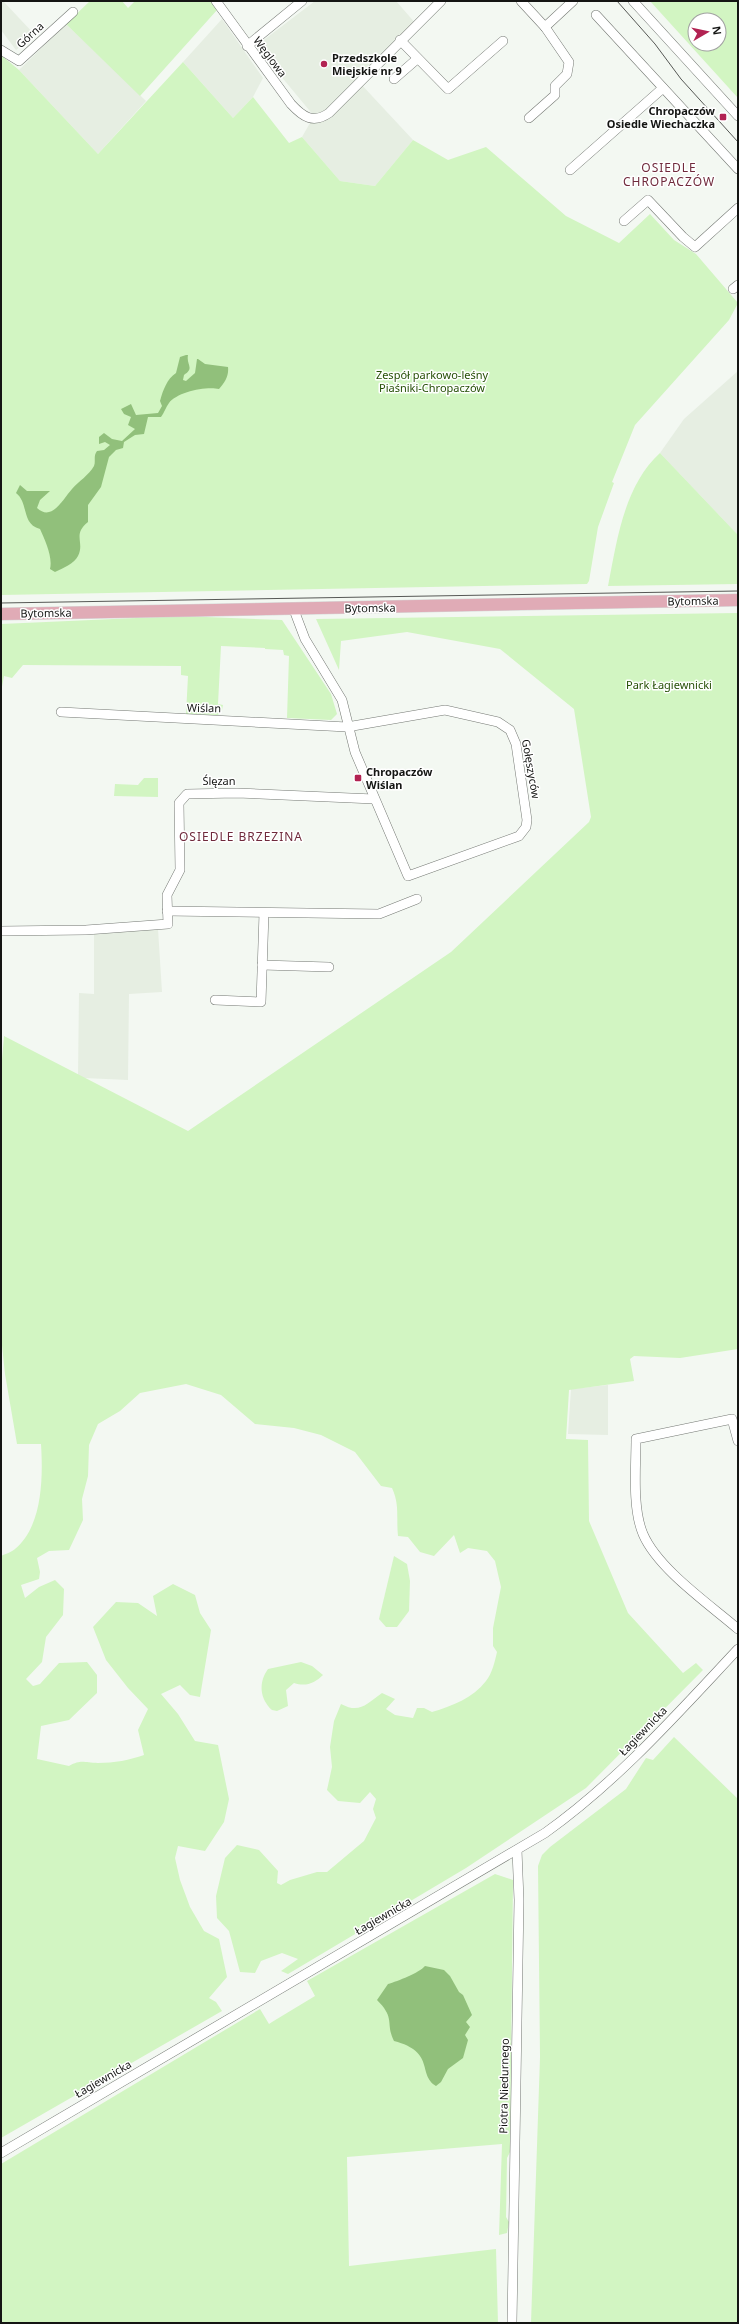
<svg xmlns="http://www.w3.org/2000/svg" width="739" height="2324" font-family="'Noto Sans',sans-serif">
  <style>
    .built { fill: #e6eee2 }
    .green { fill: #d2f5c2; fill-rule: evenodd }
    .water { fill: #91c07b }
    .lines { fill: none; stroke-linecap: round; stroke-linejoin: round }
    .minor-casing { stroke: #757974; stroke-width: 10 }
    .major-casing { stroke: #d5d5d5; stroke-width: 13 }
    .minor { stroke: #fff; stroke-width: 9 }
    .major { stroke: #e0abb6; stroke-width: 12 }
    .tram { stroke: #565855; stroke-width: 1 }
    .poi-dot { fill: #b22252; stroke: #fff; stroke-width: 1.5 }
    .labels { text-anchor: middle; stroke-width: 3; stroke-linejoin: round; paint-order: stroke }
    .street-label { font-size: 11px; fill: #141513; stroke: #fff }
    .poi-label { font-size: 11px; font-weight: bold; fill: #141513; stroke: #fff; text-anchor: start }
    .park-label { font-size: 11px; fill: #254f05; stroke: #fff }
    .neighbourhood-label { font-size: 12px; letter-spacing: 1px; fill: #702a3c; stroke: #fff }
  </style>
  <rect width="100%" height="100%" fill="#f3f8f2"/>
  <g class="built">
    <polygon points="1,1 3,1 35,35 16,50 1,30"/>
    <polygon points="315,1 396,1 416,24 359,82 413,140 375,186 340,181 302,137 314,116 256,46"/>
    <polygon points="222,19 263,78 253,97 233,118 183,62"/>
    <polygon points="66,24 146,101 98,154 19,70"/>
    <polygon points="738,371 738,535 660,453 684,419"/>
    <polygon points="158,929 162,992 129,994 128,1080 84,1078 78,1075 79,993 94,994 94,933"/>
    <polygon points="608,1385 608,1435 568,1434 571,1389"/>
  </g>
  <g class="green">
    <polygon points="90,1 122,1 128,8 135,1 210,1 217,10 140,96 66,24"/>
    <path d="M650 1H738V98ZM695 20H719V44H695Z"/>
    <polygon points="1,55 19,70 98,154 183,62 233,118 253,97 289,143 302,137 340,181 375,186 413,140 448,160 486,147 566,216 619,243 650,214 674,240 696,254 738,303 729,320 635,425 612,482 614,483 598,527 589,581 587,584 1,595"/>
    <path d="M660 453 738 535V584L608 586C617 540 624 486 660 453Z"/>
    <path d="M738 613V1349L680 1358 634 1356 630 1359 634 1381 569 1390 566 1439 588 1440 589 1521 628 1613 683 1673 696 1663 703 1670 586 1788 466 1868 288 1974 281 1971 298 1959 282 1953 261 1961 255 1973 240 1972 229 1931 217 1918 216 1896 225 1858 237 1845 259 1850 278 1871 277 1883 281 1885 290 1880 317 1872H327L364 1841 376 1818 373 1809 376 1799 370 1792 360 1803 338 1801 327 1790 332 1767 330 1747 334 1721 341 1704C360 1714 366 1704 382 1693L395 1699 386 1709 395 1715 413 1718 417 1708H424L432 1712C452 1706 473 1698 486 1681 492 1674 495 1661 497 1652L493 1646V1628L501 1587 495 1561 487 1551 468 1548 460 1553 454 1535 434 1556 420 1552 408 1537 398 1536C396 1518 400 1505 392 1488L381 1486 355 1452 321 1435 294 1428 255 1424 221 1395 186 1384 140 1393 120 1411 98 1424 89 1445 88 1476 82 1499 83 1520 69 1550 49 1551 37 1558 40 1572 39 1579 21 1585 25 1598 39 1587 55 1580 64 1589 63 1615 46 1637 42 1662 26 1679 33 1686 40 1684 59 1663 87 1662 97 1675V1693L69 1720 41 1726 37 1759 69 1766C82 1759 84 1763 98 1763 114 1763 130 1760 144 1755L138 1730 148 1709 128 1688 106 1660 93 1627 116 1602 138 1603 157 1616 153 1596 173 1584 195 1595 200 1613 211 1630 200 1697 190 1695 180 1685 161 1694 178 1714 195 1741 218 1745 229 1799 224 1822 205 1851 178 1846 175 1858 180 1880 190 1907 204 1931 219 1939 227 1977 209 1998 216 2002 222 2011 1 2138V1556C5 1554 12 1552 15 1549 43 1526 43 1476 41 1444H17L5 1374 1 1336V1071L4 1036 188 1131 451 952 589 822 591 817 574 709 500 649 407 632 341 641 339 670 316 619Z"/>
    <polygon points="181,616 282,620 331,694 337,714 331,720 287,718 289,656 284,655 283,650 265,649 265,648 221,646 218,704 223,705 222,710 218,715 186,714 188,676 181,675 181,666 23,665 12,678 4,676 1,692 1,624"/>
    <polygon points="144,778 158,778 158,797 114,796 115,784 138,785"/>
    <polygon points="394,1556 407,1564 410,1581 409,1611 397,1627 386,1627 379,1619"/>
    <path d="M301 1662 312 1666 323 1675C315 1683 306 1687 294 1683L286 1690 288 1706 277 1711 272 1710C260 1699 258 1683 268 1669Z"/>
    <polygon points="674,1737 738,1799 738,2323 531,2323 540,2057 538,1866 542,1855 550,1847 626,1789 646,1758 653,1760"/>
    <polygon points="495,1874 513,1880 510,2152 507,2158 506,2217 509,2222 507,2233 499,2235 502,2144 347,2157 349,2266 496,2249 498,2323 1,2323 1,2164 260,2009 269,2024 272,2022 315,1996 307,1981"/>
  </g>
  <g class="water">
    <path d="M186 355H188C186 365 195 368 184 375L183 380 186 381 195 373 197 359H198L205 364 228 367C229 376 225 382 219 389 206 386 177 392 169 403 166 407 164 413 161 417H148L144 434 135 435 124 442 123 448 116 450 109 457 101 487 88 505V522C72 535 85 542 78 556 74 564 63 568 55 572L50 569C53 557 45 540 40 529 21 524 29 503 16 493L20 485 27 491H50L40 500 37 508C52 522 63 499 72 489 79 481 89 475 94 466 96 461 93 456 97 451L104 450 110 445 105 442 99 444V437L104 433 112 439 122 441 135 429 128 425 131 417 124 414 121 409 131 404 136 415 158 413 162 406 160 401C163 390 167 379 176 373L180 357Z"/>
    <path d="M425 1966 444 1970 450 1976 459 1992 463 1995 472 2015 466 2022 470 2027 465 2035 468 2040 463 2058 448 2069 441 2082 436 2086C417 2074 436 2052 394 2041 385 2023 396 2019 377 2000L388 1984C398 1981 419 1973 425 1966Z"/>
  </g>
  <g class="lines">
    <g class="minor-casing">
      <g id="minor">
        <path d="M216 1 291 104C303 117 313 124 329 113L441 1"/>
        <polyline points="521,1 545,27 569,62 567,74 555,86 555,95 529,118"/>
        <polyline points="633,1 738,116"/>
        <polyline points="596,15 738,169"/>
        <polyline points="545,27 573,1"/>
        <polyline points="400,40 448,89 503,41"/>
        <polyline points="247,46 302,1"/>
        <polyline points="1,50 19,61 73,12"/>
        <polyline points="394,79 417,59"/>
        <polyline points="570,170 663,88"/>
        <polyline points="624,221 648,200 683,237 695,247 738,208"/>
        <polyline points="733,289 738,285"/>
        <polyline points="61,712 347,727 445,710 498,722 510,730 516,744 527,820 526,827 519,836 408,876 355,752 342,700 305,639 294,610"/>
        <polyline points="167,911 379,914 417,899"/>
        <polyline points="1,931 86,930 168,924 167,895 180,870 179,803 187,794 237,793 374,799"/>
        <polyline points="262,965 329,967"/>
        <polyline points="215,1000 261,1002 264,913"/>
        <path d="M738 1441 732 1419 636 1439C636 1467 632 1508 643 1534 658 1569 709 1604 738 1629"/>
        <path d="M1 2153 545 1833C618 1781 677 1714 738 1649"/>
        <polyline points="512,2323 519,1900 517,1850"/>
      </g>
    </g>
    <g class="major-casing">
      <polyline id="major" points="1,614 738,600"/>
    </g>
    <use href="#minor" class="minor"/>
    <use href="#major" class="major"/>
    <g class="tram">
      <polyline points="617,1 655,44 681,79 738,142"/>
      <polyline points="1,603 738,591"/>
    </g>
  </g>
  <g class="poi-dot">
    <circle cx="324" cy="64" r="4"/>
    <rect x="719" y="113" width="8" height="8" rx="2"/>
    <rect x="354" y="774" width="8" height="8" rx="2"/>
  </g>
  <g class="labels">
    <g class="street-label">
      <text transform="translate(30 35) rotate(-42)" y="4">Górna</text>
      <text transform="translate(270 57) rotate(53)" y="4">Węglowa</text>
      <text transform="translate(693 601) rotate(-1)" y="4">Bytomska</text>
      <text transform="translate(370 608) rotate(-1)" y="4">Bytomska</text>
      <text transform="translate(46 613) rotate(-1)" y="4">Bytomska</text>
      <text transform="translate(204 708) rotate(1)" y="4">Wiślan</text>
      <text transform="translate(531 769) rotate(80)" y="4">Gołęszyców</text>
      <text x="219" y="785">Ślęzan</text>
      <text transform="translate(643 1731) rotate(-46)" y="4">Łagiewnicka</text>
      <text transform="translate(383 1916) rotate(-30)" y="4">Łagiewnicka</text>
      <text transform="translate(103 2079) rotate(-30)" y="4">Łagiewnicka</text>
      <text transform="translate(504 2086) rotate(-89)" y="4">Piotra Niedurnego</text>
    </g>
    <g class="poi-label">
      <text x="332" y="62">Przedszkole<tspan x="332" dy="13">Miejskie nr 9</tspan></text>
      <text x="715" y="115" text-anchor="end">Chropaczów<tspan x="715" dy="13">Osiedle Wiechaczka</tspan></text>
      <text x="366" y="776">Chropaczów<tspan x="366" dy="13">Wiślan</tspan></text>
    </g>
    <g class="park-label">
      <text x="432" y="379">Zespół parkowo-leśny<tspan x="432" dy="13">Piaśniki-Chropaczów</tspan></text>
      <text x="669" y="689">Park Łagiewnicki</text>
    </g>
    <g class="neighbourhood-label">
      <text x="669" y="172">OSIEDLE<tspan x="669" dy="14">CHROPACZÓW</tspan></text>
      <text x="241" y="841">OSIEDLE BRZEZINA</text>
    </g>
  </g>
  <rect width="739" height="2324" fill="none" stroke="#141513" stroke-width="4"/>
  <g transform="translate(707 32) rotate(81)"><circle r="19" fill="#ffffff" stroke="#a1a1a1"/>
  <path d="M0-3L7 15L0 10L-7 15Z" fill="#b22252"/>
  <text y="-6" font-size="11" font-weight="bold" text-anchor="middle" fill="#141513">N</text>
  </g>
</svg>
